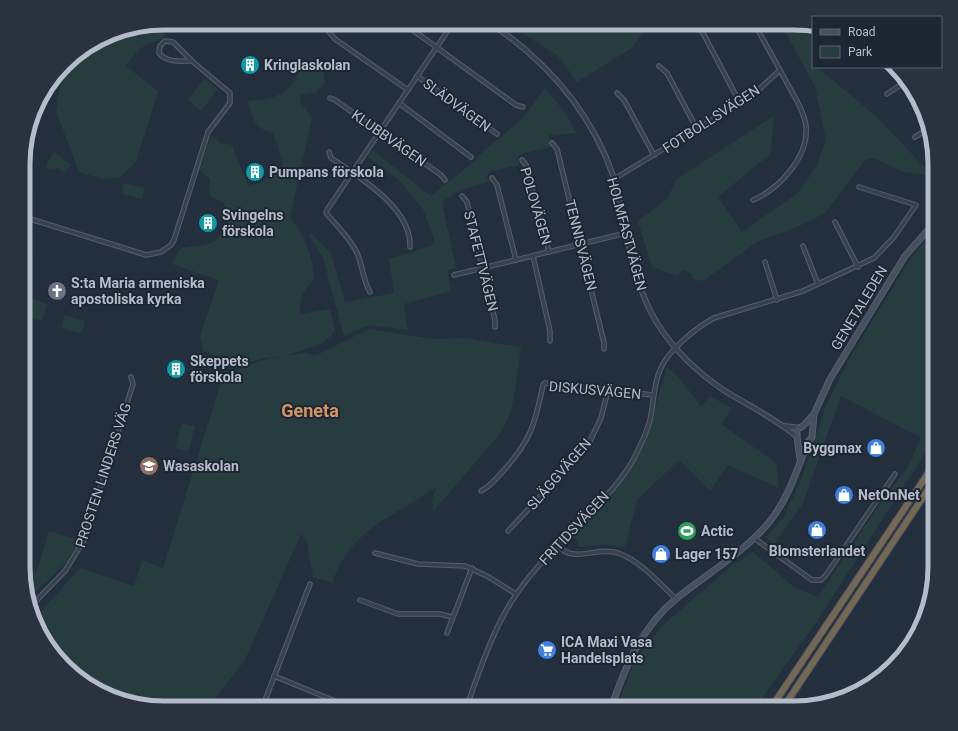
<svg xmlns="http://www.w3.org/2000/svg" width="958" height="731" font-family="Roboto,sans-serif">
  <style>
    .green { fill: #263c3f }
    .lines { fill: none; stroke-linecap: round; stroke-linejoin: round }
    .minor-casing { stroke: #565f6c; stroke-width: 5.5 }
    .tertiary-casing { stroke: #565f6c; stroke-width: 6 }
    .secondary-casing { stroke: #565f6c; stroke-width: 7 }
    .motorway-casing { stroke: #434c59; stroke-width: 8 }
    .minor { stroke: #38414e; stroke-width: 3.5 }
    .tertiary { stroke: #38414e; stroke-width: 4 }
    .secondary { stroke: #465061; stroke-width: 5 }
    .motorway { stroke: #746855; stroke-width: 6 }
    .labels { text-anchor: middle; stroke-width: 4; stroke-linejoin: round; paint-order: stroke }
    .poi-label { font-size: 14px; font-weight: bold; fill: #b4bcc9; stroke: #1d2633; text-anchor: start }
    .street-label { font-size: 14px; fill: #b4bcc9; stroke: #1d2633 }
    .district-label { font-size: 18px; font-weight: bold; fill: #d59563; stroke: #1d2633 }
    .rim { fill: none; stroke: #b4bcc9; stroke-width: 5 }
  </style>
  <rect width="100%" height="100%" fill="#242f3e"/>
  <g class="green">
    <polygon points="168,23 164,37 139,49 126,66 158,91 136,162 119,178 102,179 79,172 56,111 61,82 54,79 71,58 109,36"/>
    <polygon points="506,23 649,23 632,48 577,82 557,55"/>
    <polygon points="780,23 803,23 813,26 813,67 820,67 819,69 877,117 929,172 924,175 904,172 874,158 865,160 825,213 797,227 757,242 703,281 693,279 692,274 683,270 677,276 652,267 638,221 667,199 677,179 775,115 770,154 718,197 742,232 798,193 817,165 826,140 815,86"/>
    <path d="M304 67H315L324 73 325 82 317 92 301 95 300 101 312 118 290 217C305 236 313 256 314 280 303 290 299 298 300 314L330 309 335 330C323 349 305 347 287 356L305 353 315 356 369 329 433 339 467 338 521 347C516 376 517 412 498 436L433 512 432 501 436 488C427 492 420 498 412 503 373 525 348 540 332 583L313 577 307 542 301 534 245 660 215 699 211 708H155L110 697 71 673 38 629 35 618 80 568 134 586 142 560 163 568 225 369 229 372 267 359 281 357 266 358 235 365 203 351 200 336 219 280 172 264 180 249C190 245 201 247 211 243 226 236 229 215 224 202L209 196 210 179 199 170 211 135 220 143 232 145 248 185 260 183 283 167 279 150 273 133C253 128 253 118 248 101 262 99 280 99 289 87 295 81 298 73 304 67Z"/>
    <polygon points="204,79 218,89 201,111 188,100"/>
    <polygon points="545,88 563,110 577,133 549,135 551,147 522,154 518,158 519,165 488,172 487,177 488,182 460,190 442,202 456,268 447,270 451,291 404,304 408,330 369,325 344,336 323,258 309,236 311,233 331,253 345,302 394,293 389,259 431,246 434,239 423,209 398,179 367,156 372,150 431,196 476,160 478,156 524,117"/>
    <polygon points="54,152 71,165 65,173 57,168 52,170 48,169 46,165"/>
    <polygon points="124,183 145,188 142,199 122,194"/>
    <polygon points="935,232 935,438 813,627 755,708 619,708 622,693 636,658 663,625 735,563 753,552 795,588 818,597 885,496 907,468 921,438 841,396 803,503 774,545 766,537 784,517 802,478 825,408 853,352 914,253"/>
    <polygon points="30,298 47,304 42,321 25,316"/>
    <polygon points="65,315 85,321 81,334 61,328"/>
    <polygon points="667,367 679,378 701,406 710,396 732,408 721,424 776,463 779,488 728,465 710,491 679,460 637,500 626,544 624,547 602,545 580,547 577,541 570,534 632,465 647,434"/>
    <polygon points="182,423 195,426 188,452 175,448"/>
    <polygon points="23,499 31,501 27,514 23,513"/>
    <polygon points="49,531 80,540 64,565 29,598 26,585 38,568"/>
  </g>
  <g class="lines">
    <g class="minor-casing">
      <g id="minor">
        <polyline points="403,23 516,105 523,107"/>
        <polyline points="695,26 703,33 740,103"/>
        <polyline points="329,32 335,39 408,90"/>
        <polyline points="659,66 667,73 697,129"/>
        <polyline points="417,76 497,134"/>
        <polyline points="617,93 624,100 654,155"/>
        <polyline points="887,94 905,82"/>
        <polyline points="330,98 335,100 441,175 445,180"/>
        <polyline points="399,103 471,157"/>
        <polyline points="915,137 927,130"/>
        <polyline points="552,143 557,149 604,343 604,349"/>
        <path d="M329 152 331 158C359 177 412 208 410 247"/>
        <polyline points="522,160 526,165 549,252"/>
        <polyline points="492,178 497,185 516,260"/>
        <polyline points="614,179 754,94 780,70 754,23"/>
        <polyline points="462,196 467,202 495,320 495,327"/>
        <path d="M753 200C779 189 809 157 806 126 804 109 788 86 780 70"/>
        <path d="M24 217 146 255 161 252 171 245 174 240 208 132 230 103V93L192 61 173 42 165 41 160 46 159 53C167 63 180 61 192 61"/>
        <polyline points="835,222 858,267"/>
        <polyline points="803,246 818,284"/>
        <polyline points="533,256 550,331 550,341"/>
        <polyline points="765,262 777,300"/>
        <polyline points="454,275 626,233"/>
        <path d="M370 292C363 281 363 266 357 253 350 238 337 226 326 213L327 210 453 23"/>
        <path d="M481 491C491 486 497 478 504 470 531 440 535 424 543 385L545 383 653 395"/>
        <polyline points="508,531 588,445 601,418 608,390"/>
        <polyline points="754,538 812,580 821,580 826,575 895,474"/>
        <path d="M558 546C575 564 595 546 618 553 641 561 659 583 676 599"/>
        <polyline points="375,553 418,564 465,566 487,576 516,594"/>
        <polyline points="360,600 398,614 440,614 452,617"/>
        <polyline points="31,606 65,571 84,540 133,384 131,377"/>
        <polyline points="447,633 472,568"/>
        <polyline points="274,676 352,708"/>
        <polyline points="262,708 310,584"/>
        <path d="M466 708C480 670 494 625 518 592 550 545 603 510 632 462 639 449 646 435 650 420 654 403 653 386 660 370 667 351 697 327 714 318L803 291 874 258 894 237 916 205 859 187"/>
      </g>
    </g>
    <g class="tertiary-casing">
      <g id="tertiary">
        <path d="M490 23C548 62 591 111 614 178 618 190 619 202 622 214 630 251 637 291 657 323 674 350 698 373 725 391 749 406 775 418 796 436"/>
        <polyline points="785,426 799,428"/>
      </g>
    </g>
    <g class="secondary-casing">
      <g id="secondary">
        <path d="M800 459C799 451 796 435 797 429L803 426 814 414 830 379 905 256 935 222"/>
        <path d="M611 708C625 667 642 626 677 598 708 573 745 552 770 521 789 497 797 470 808 442L812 437 814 414"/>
      </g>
    </g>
    <g class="motorway-casing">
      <g id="motorway">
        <polyline points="771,708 935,463"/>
        <polyline points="783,708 935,479"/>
      </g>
    </g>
    <use href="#minor" class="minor"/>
    <use href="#tertiary" class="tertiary"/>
    <use href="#secondary" class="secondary"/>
    <use href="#motorway" class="motorway"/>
  </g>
  <defs>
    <g id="building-disc" transform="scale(1)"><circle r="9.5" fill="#0f9aa8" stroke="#1d2633"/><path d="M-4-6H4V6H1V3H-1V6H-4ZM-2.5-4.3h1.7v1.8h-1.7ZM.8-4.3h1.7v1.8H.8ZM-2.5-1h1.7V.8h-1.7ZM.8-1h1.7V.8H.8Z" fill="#fff"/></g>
    <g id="church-disc" transform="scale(1)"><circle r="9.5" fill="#6b7280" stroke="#1d2633"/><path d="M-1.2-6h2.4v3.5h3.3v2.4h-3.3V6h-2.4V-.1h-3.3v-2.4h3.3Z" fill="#fff"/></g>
    <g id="shop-disc" transform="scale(1)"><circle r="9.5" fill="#3f7fe0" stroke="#1d2633"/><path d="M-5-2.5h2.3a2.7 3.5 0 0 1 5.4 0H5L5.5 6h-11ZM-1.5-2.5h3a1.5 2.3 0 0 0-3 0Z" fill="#fff"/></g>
    <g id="school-disc" transform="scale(1)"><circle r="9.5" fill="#8d6e63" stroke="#1d2633"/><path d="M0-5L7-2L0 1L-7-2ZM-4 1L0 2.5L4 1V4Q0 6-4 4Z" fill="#fff"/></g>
    <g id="stadium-disc" transform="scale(1)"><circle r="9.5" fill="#2e9e5b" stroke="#1d2633"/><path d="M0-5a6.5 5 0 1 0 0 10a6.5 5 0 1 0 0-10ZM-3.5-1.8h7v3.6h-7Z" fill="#fff"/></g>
    <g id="supermarket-disc" transform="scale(1)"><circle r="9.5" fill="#3f7fe0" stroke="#1d2633"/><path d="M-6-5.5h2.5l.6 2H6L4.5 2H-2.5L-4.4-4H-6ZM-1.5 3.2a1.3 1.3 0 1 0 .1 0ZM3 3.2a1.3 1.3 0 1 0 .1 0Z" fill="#fff"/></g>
  </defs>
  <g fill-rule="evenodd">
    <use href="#building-disc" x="250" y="65"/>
    <use href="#building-disc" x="255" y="172"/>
    <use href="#building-disc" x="208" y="223"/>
    <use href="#church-disc" x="57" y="291"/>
    <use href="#building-disc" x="176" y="369"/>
    <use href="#shop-disc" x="876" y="448"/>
    <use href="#school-disc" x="149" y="466"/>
    <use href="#shop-disc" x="844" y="495"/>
    <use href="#shop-disc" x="817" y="530"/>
    <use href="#stadium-disc" x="687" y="531"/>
    <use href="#shop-disc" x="661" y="554"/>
    <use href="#supermarket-disc" x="547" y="650"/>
  </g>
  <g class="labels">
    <g class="poi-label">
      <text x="264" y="70">Kringlaskolan</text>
      <text x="269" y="177">Pumpans förskola</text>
      <text x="222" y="220">Svingelns<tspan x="222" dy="16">förskola</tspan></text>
      <text x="71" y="288">S:ta Maria armeniska<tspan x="71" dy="16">apostoliska kyrka</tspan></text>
      <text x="190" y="366">Skeppets<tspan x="190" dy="16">förskola</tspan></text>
      <text x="862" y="453" text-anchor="end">Byggmax</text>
      <text x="163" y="471">Wasaskolan</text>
      <text x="858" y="500">NetOnNet</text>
      <text x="701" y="536">Actic</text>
      <text x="817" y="556" text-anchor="middle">Blomsterlandet</text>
      <text x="675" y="559">Lager 157</text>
      <text x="561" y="647">ICA Maxi Vasa<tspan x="561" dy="16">Handelsplats</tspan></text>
    </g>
    <g class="street-label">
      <text transform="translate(457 105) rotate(36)" y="5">SLÄDVÄGEN</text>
      <text transform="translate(711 119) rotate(-33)" y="5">FOTBOLLSVÄGEN</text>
      <text transform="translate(389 138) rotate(35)" y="5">KLUBBVÄGEN</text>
      <text transform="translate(536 206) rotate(74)" y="5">POLOVÄGEN</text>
      <text transform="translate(627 234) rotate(75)" y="5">HOLMFASTVÄGEN</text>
      <text transform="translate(581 245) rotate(76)" y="5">TENNISVÄGEN</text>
      <text transform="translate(481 261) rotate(76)" y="5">STAFETTVÄGEN</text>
      <text transform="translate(859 308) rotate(-59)" y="5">GENETALEDEN</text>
      <text transform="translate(595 390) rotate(5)" y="5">DISKUSVÄGEN</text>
      <text transform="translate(559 474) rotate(-49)" y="5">SLÄGGVÄGEN</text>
      <text transform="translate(103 475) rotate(-72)" y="5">PROSTEN LINDERS VÄG</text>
      <text transform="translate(574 528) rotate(-47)" y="5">FRITIDSVÄGEN</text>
    </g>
    <g class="district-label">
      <text x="310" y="417">Geneta</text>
    </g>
  </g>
  <path d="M0 0H958V731H0ZM164 30H794A134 134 0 0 1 928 164V567A134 134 0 0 1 794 701H164A134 134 0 0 1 30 567V164A134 134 0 0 1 164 30Z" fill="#29323f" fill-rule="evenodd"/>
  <path class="rim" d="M164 30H794A134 134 0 0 1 928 164V567A134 134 0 0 1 794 701H164A134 134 0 0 1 30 567V164A134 134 0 0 1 164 30Z"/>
  <rect x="812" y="16" width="130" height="52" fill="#1d2633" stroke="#59626f"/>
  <rect x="820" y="29" width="20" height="6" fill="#465061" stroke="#59626f"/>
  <text x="848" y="36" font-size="12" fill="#b4bcc9">Road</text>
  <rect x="820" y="46" width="20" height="12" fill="#263c3f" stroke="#59626f"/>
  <text x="848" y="56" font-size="12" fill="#b4bcc9">Park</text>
</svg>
